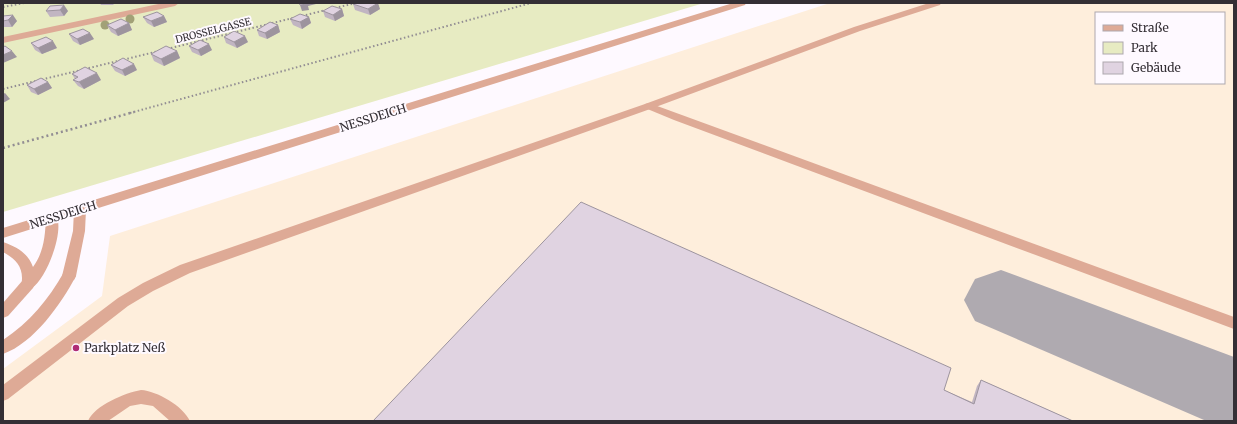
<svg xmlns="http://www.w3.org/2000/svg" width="1237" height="424" font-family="Merriweather,serif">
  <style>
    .industrial { fill: #feeedc; fill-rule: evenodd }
    .green { fill: #e7ebc2 }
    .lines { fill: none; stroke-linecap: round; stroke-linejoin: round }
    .taxiway { fill: #afaab0; fill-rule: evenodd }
    .path-far1 { stroke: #928d93; stroke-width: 2; stroke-dasharray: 1.5 2.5; stroke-linecap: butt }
    .path { stroke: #928d93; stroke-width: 2.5; stroke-dasharray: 2 3; stroke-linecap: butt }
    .service { fill: #deaa96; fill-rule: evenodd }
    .minor { fill: #deaa96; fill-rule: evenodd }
    .tertiary { fill: #deaa96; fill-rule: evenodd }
    .tree { fill: #a2a177 }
    .wall { fill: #c1b5c2 }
    .shaded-wall { fill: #9d949e }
    .building { fill: #e0d3e1; stroke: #9d949e }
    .poi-dot { fill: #af2c75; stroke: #fef9ff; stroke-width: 1.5 }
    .labels { text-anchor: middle; stroke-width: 4; stroke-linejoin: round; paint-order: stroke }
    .far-street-label { font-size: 10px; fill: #342f35; stroke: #fef9ff }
    .street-label { font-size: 12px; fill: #342f35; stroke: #fef9ff }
    .poi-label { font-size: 12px; fill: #342f35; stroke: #fef9ff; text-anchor: start }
  </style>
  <rect width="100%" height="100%" fill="#fef9ff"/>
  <path class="industrial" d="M830 3H1234V421H3V369L102 296 110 236ZM1096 13H1224V83H1096Z"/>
  <polygon class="green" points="3,3 704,3 3,212"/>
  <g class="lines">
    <polygon class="taxiway" points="1001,270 1234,357 1234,421 1204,420 975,321 964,300 975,279"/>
    <g class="path-far1">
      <polyline points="3,7 24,3"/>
      <polyline points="335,8 356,3"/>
      <polyline points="302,16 326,10"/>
      <polyline points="207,30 209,38"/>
      <polyline points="167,49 293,18"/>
      <polyline points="3,89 159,51"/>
      <polyline points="130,113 531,3"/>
    </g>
    <polyline class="path" points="3,148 134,112"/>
    <g class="service">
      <polygon points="649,103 1234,317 1234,329 674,120 645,108 644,106 645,104"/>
      <path d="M69 271 74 272 76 276C61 304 34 343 3 354V340C30 322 48 300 64 272Z"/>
      <polygon points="28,279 33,280 35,284 33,288 8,316 3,318 3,303 23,280"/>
      <path d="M141 390C157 391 183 406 190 421H170L153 406 141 404 130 406 108 421H88C95 405 125 393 141 390Z"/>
    </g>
    <g class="minor">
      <polygon points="163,3 179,3 175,6 3,43 3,37"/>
      <polygon points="929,3 941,3 940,5 860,31 653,108 190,273 153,291 128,306 8,399 3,401 3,385 118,298 143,283 180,265 645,104 854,27"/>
      <polygon points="80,206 84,207 86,210 85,231 76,276 74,280 69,281 64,280 62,276 73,231 74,210 76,207"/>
      <path d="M52 214 56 215C65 230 47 278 32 288 30 290 26 289 23 288 21 284 22 282 22 278 22 265 14 258 3 252V242C17 247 28 253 33 267 44 252 45 236 46 218L48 215Z"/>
    </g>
    <polygon class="tertiary" points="733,3 746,3 745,5 3,238 3,228"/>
  </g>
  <g class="tree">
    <circle cx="130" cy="19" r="4.5"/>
    <circle cx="105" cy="25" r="4.5"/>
  </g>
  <g class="wall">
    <polygon points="100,3 115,3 113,5 101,5"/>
    <polygon points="353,4 380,9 370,15 355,10"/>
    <polygon points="50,6 68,11 64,16 50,17 46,11"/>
    <polygon points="342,9 344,16 335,21 325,17 323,11"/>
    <polygon points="3,16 17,21 12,27 3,27"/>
    <polygon points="164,16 167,22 154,27 147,23 143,17"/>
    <polygon points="309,17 311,23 302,29 293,25 290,19"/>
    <polygon points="129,23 132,30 118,36 111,32 107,25"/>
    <polygon points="278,25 280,32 267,39 259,36 257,30"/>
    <polygon points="69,34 94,39 80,45 73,41"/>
    <polygon points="224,37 248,42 237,48 226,43"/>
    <polygon points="31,43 57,48 42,54 35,50"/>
    <polygon points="189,46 212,50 201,56 192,52"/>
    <polygon points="177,51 180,58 164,66 154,61 151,54"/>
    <polygon points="111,65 137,70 125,76 115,71"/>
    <polygon points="72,74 101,80 84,89 78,86 73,80 75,79"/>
    <polygon points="48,82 52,88 38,95 31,92 27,85"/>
    <polygon points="981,380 1073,421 373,421 944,390 972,402 977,386"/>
  </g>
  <g class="shaded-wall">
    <polygon points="306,3 320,3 308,6 309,10 302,11 300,5"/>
    <polygon points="378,3 380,9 370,15 368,9"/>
    <polygon points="64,5 68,11 64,16 60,10"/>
    <polygon points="342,9 344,16 335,21 333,15"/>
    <polygon points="13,15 17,21 12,27 8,20"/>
    <polygon points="164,16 167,22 154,27 151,21"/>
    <polygon points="309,17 311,23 302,29 300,22"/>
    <polygon points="129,23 132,30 118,36 115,30"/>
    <polygon points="278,25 280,32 267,39 265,33"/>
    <polygon points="90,33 94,39 80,45 77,39"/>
    <polygon points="245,36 248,42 237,48 234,42"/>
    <polygon points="53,41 57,48 42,54 38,48"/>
    <polygon points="209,44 212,50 201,56 198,50"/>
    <polygon points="12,51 17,57 3,63 3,55"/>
    <polygon points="177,51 180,58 164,66 161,59"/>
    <polygon points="134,64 137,70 125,76 122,70"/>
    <polygon points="97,73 101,80 84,89 79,82"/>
    <polygon points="48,82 52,88 38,95 34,89"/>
    <polygon points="5,93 10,99 3,103 3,94"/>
  </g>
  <g class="building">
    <polygon points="299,3 306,3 307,4 300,5"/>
    <polygon points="355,3 378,3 368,9 353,4"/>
    <polygon points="64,5 60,10 46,11 50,6"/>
    <polygon points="332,6 342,9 333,15 323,11"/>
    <polygon points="157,12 164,16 151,21 143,17"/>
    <polygon points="300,14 309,17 300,22 290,19"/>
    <polygon points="13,15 8,20 3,21 3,16"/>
    <polygon points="121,19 129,23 115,30 107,25"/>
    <polygon points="270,22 278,25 265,33 257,30"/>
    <polygon points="83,29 90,33 77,39 69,34"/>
    <polygon points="234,31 245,36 234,42 224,37"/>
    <polygon points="46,37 53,41 38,48 31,43"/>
    <polygon points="200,40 209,44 198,50 189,46"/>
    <polygon points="5,46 12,51 3,55 3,47"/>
    <polygon points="166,46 177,51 161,59 151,54"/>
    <polygon points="123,58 134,64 122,70 111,65"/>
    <polygon points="85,67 97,73 79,82 73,80 78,77 72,74"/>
    <polygon points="41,78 48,82 34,89 27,85"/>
    <polygon points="581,202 951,368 944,390 974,404 981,380 1073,421 373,421"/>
  </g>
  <circle class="poi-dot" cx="76" cy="348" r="4"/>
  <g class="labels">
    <g class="far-street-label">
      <text transform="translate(213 30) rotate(-14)" y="4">DROSSELGASSE</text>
    </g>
    <g class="street-label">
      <text transform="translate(373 118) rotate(-17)" y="4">NESSDEICH</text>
      <text transform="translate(63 215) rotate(-17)" y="4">NESSDEICH</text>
    </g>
    <g class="poi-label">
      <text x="84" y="352">Parkplatz Neß</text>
    </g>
  </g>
  <rect width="1237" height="424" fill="none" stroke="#342f35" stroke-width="8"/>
  <rect x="1095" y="12" width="130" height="72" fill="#fef9ff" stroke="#ada8ae"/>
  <rect x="1103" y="25" width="20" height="6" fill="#deaa96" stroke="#ada8ae"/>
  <text x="1131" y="32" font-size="12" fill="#342f35">Straße</text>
  <rect x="1103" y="42" width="20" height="12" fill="#e7ebc2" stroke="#ada8ae"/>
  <text x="1131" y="52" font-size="12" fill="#342f35">Park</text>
  <rect x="1103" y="62" width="20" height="12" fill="#e0d3e1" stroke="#ada8ae"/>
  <text x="1131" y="72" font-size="12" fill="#342f35">Gebäude</text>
</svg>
